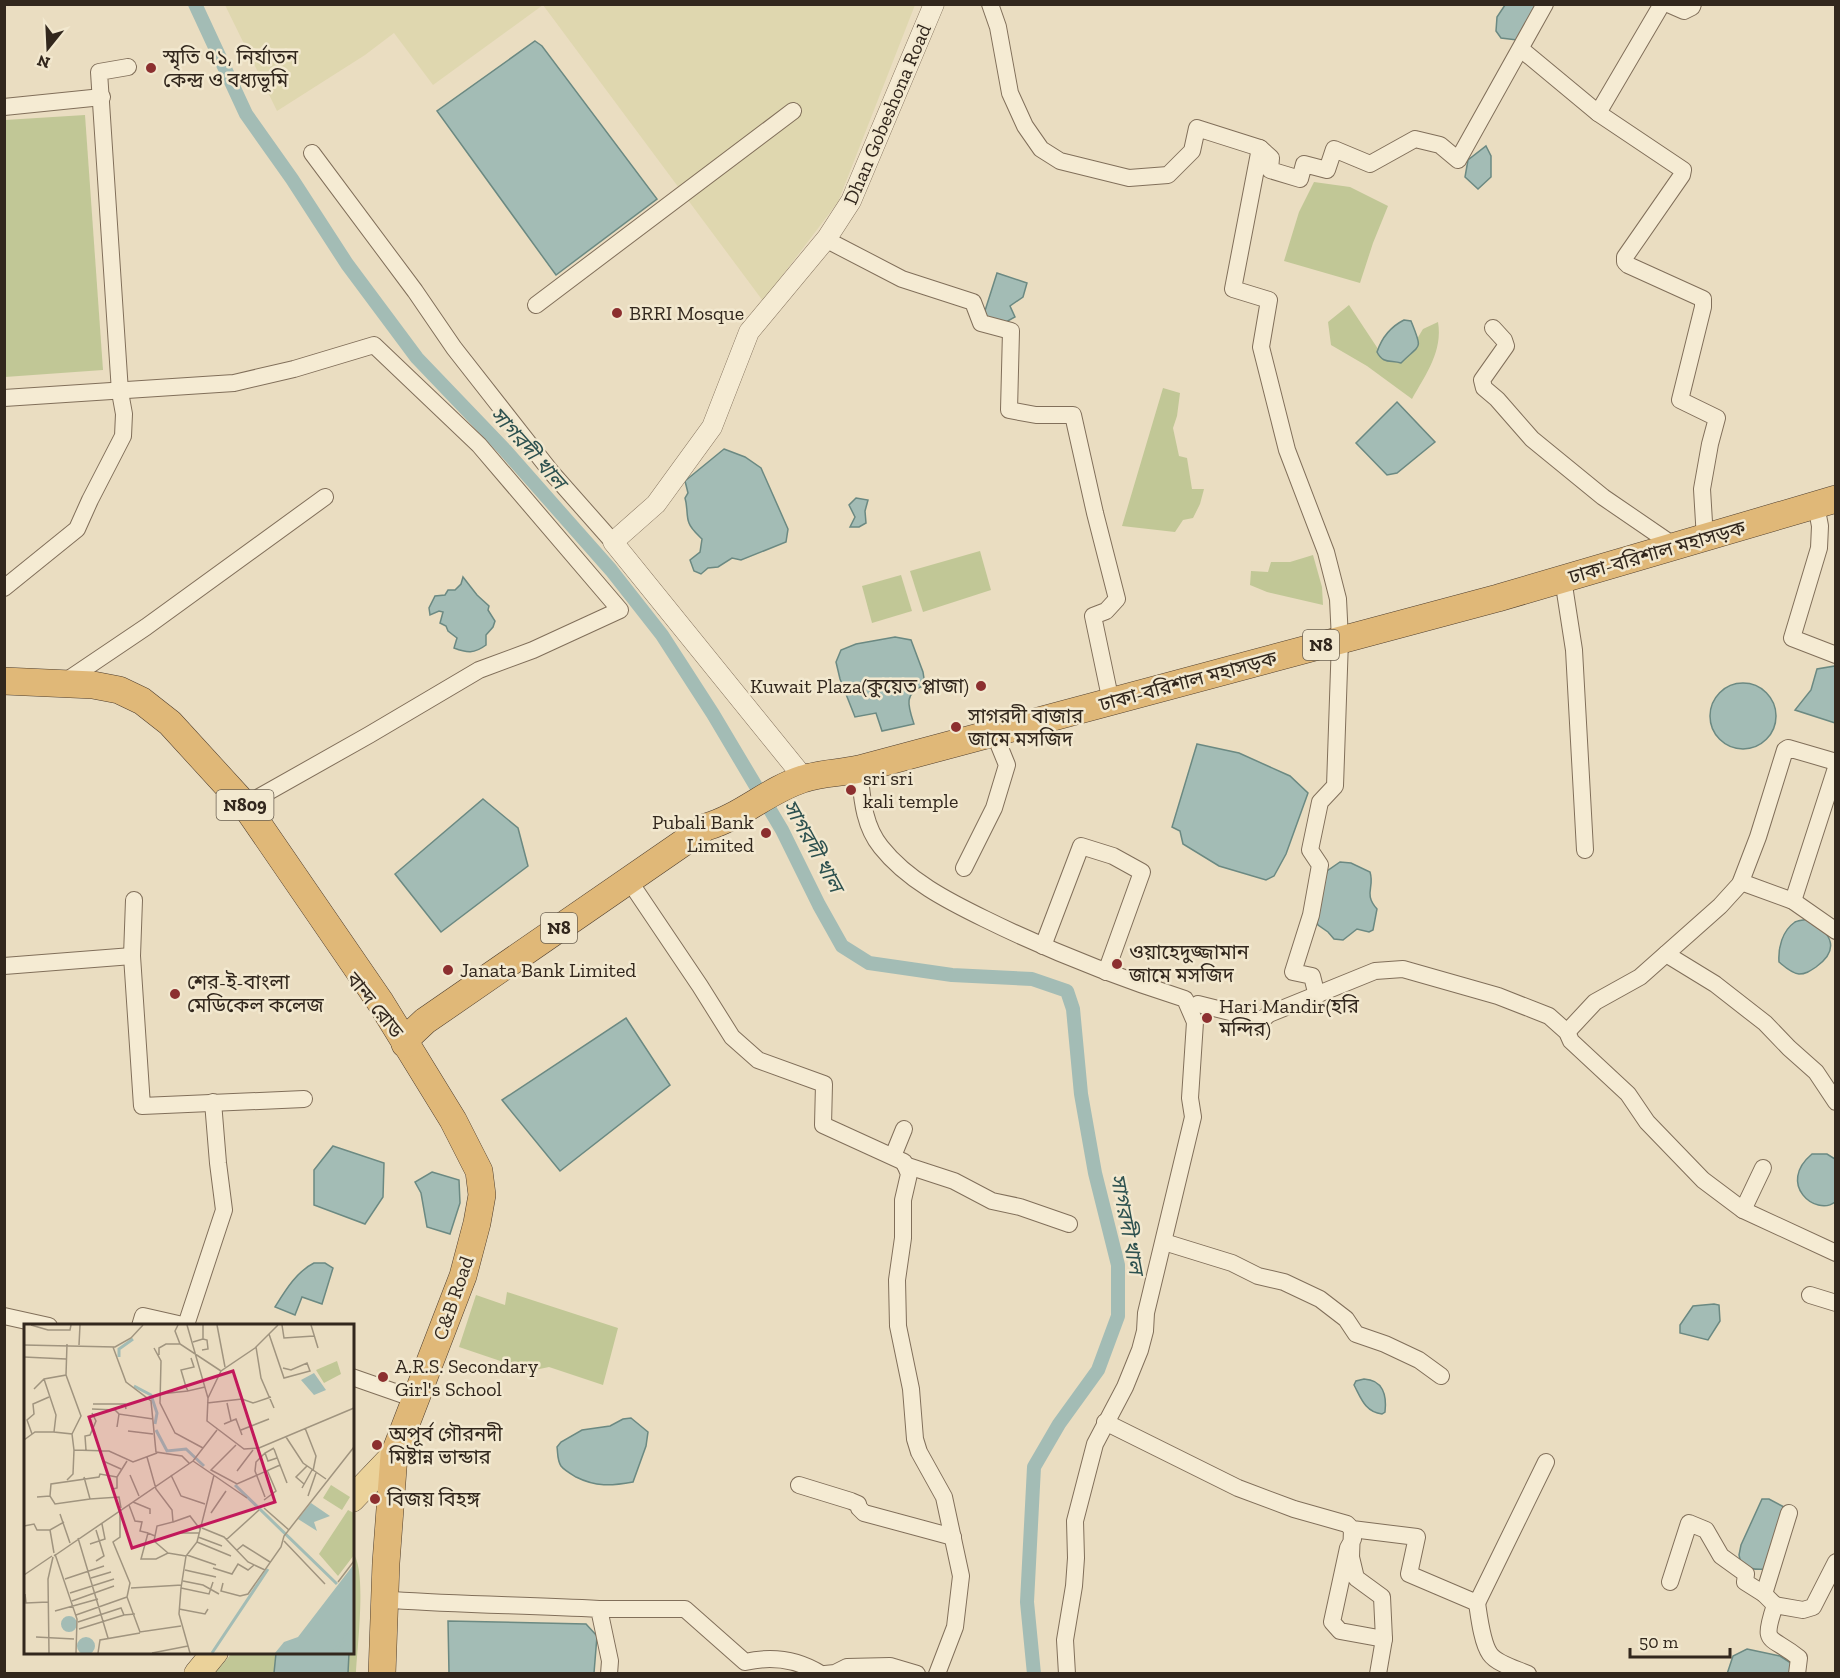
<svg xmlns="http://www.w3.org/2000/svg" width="1840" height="1678" font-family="'Zilla Slab','Noto Sans Bengali',serif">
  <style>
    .farmland { fill: #dfd7af }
    .green { fill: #c1c796 }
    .water { fill: #a3bcb5; stroke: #6b8982; stroke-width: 1.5 }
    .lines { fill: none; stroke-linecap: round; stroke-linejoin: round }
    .canal { stroke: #a3bcb5; stroke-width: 14 }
    .minor-casing { stroke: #816f5a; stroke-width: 18 }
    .tertiary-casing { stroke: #816f5a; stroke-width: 21 }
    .primary-casing { stroke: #4f3e2e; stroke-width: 27 }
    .trunk-casing { stroke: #4f3e2e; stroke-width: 28 }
    .minor { stroke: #f5ebd3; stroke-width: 16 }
    .tertiary { stroke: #f5ebd3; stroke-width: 20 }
    .primary { stroke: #ebd29a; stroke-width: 26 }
    .trunk { stroke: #e0b878; stroke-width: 27 }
    .poi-dot { fill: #8c2f2f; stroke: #f2e8cf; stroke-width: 2 }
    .labels { text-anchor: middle; stroke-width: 5; stroke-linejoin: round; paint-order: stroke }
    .shield { fill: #f2e8cf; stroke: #6c6152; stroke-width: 1.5 }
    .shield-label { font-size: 18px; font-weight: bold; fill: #32271d }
    .poi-label { font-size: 20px; fill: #32271d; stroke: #f2e8cf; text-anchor: start }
    .street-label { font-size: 20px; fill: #32271d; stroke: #f2e8cf }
    .water-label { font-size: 21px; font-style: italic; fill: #2d514f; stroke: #f2e8cf }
    .inset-river { fill: none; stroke: #a3bcb5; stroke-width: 3 }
    .inset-road { fill: none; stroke: #a0947f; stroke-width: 1.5 }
    .view { fill: #c2185b; fill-opacity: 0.15; stroke: #c2185b; stroke-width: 3 }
    .inset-edge { fill: none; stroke: #32271d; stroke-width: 3 }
  </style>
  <rect width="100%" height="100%" fill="#eaddc1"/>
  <polygon class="farmland" points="225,5 915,5 838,202 763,301 543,5 433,85 394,33 365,55 277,111"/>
  <g class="green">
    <polygon points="85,115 103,370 5,377 5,120"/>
    <polygon points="1314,182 1350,187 1388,206 1373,243 1360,283 1284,261 1299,212"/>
    <path d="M1349 305 1384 358 1408 354 1423 329 1438 322C1443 351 1426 374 1412 399L1367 366 1331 345 1328 322Z"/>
    <polygon points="1163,388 1180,393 1177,416 1173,428 1179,456 1187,458 1192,489 1204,489 1200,504 1193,518 1183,520 1175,532 1122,526"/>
    <polygon points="980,551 991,590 923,612 910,571"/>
    <polygon points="1313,555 1322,587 1323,605 1267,592 1250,585 1251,571 1268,572 1271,562 1290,562"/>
    <polygon points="901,575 912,611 872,623 862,586"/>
    <polygon points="507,1292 618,1328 603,1385 549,1367 530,1371 459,1347 476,1295 505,1305"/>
    <path d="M353 1553C367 1570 357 1648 356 1673L214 1674 232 1653 352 1652Z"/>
  </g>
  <g class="water">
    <polygon points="1505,5 1537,5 1517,40 1501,38 1496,31 1497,17"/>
    <polygon points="535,41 542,46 657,199 556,275 437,111"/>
    <polygon points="1486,146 1491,156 1491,177 1478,189 1465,177 1468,160"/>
    <polygon points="997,273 1027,283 1023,297 1010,306 1015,317 1006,322 983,317"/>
    <path d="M1404 320 1411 321C1423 351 1421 343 1401 363 1390 360 1383 364 1377 352 1382 337 1390 327 1404 320Z"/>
    <polygon points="1397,402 1435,442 1397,473 1387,475 1356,443"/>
    <path d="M724 449 745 457 761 468 788 529 786 542 741 560 732 558 718 567 708 568 701 574 694 571 690 560 700 552 702 539C698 535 691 529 689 523 686 516 688 508 685 498L688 493 685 481Z"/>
    <polygon points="856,498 868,500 865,511 866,523 859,527 850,527 855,517 849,505"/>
    <path d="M463 577 477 595 489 606 488 610 495 621 493 627 486 635V645C474 654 467 653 454 648L457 638 448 631 446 626 440 623 443 612 439 611 430 615 429 608 435 596 445 595 448 590H455L461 584Z"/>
    <path d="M895 637 911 640 923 672 925 685C903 693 908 706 914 724L882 731 876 713 855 717 840 679 836 662 841 650 856 644Z"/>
    <polygon points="1835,666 1835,723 1795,710 1811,690 1817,669"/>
    <circle cx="1743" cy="716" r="33"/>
    <polygon points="1197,744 1239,753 1290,776 1308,793 1286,854 1274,876 1266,880 1219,866 1183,844 1180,831 1172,827"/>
    <polygon points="483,799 518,828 528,866 441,932 395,874"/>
    <path d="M1340 862 1351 863 1370 872C1375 888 1363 893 1377 909L1373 930 1369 932 1357 929 1343 940 1334 939 1328 932 1318 925 1316 920 1327 871Z"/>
    <path d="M1810 919C1832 934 1840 950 1816 967 1810 971 1806 974 1799 974 1791 973 1785 967 1779 962 1778 948 1782 931 1795 922 1799 920 1805 920 1810 919Z"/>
    <polygon points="626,1018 670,1085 560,1171 502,1100"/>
    <polygon points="333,1146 384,1163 383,1197 365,1224 314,1205 314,1170"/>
    <path d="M1812 1154H1827L1835 1159V1202C1816 1217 1776 1184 1812 1154Z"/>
    <polygon points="432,1172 459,1180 460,1203 450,1234 427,1227 421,1193 415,1182"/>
    <path d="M314 1263H325L333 1268 322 1304 302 1297 295 1315 275 1307C285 1291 297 1271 314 1263Z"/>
    <polygon points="1714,1304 1719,1305 1720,1321 1708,1340 1680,1333 1680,1325 1693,1306"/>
    <path d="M1364 1379C1383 1380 1387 1395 1385 1412L1382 1414C1365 1412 1361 1398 1354 1385L1356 1381Z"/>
    <path d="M631 1418 648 1432 646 1446 633 1482C611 1486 596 1487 576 1477 571 1474 564 1470 561 1466 557 1460 558 1453 557 1447L561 1442 582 1430 610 1426 623 1419Z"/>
    <path d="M1762 1499H1769L1784 1507 1766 1569C1758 1570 1749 1569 1741 1564L1739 1555 1741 1545Z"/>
    <polygon points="448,1621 586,1624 597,1636 594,1673 449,1673"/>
    <polygon points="1747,1649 1780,1656 1794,1665 1792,1673 1727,1674 1733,1656"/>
    <polygon points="276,1653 349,1653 348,1673 274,1673"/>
  </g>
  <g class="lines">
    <polyline class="canal" points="195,4 246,114 292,179 347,264 417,358 505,450 611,570 662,635 713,714 782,830 819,905 842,946 869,963 952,975 1032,979 1067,991 1073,1009 1081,1094 1095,1173 1118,1265 1118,1316 1098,1370 1059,1424 1034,1467 1027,1602 1034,1674"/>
    <g class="minor-casing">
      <g id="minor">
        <polyline points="990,4 998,27 1010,93 1025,126 1041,149 1060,161 1129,178 1168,175 1192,151 1197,128 1260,148"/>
        <polyline points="1668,4 1684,11 1692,7 1693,4"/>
        <polyline points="1522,50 1598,113 1662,4"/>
        <polyline points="4,107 102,97"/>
        <polyline points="1598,113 1683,170 1682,175 1625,257 1625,262 1628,265 1703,299 1703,307 1680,400 1717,418 1710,444 1702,489 1705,539"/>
        <polyline points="312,153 415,291 454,348 552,473 613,542"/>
        <polyline points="825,239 902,279 973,302 981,323 1011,331 1009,410 1036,415 1073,415 1095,513 1117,599 1106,611 1093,616 1111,702"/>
        <polyline points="536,305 793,111"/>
        <polyline points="1493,328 1504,340 1506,346 1482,380 1484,388 1497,399 1532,439 1603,497 1676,547"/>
        <polyline points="4,398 234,383 294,369 374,345 479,445 620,610 533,650 479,670 369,735 245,805"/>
        <polyline points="1816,505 1820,526 1819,548 1792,638 1836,655"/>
        <polyline points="1563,579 1574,650 1585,850"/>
        <polyline points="4,588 77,529 90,500 123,436 124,414 120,392 99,72 128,67"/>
        <polyline points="63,683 146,627 325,497"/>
        <path d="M859 769C862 796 863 825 881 847 907 880 948 901 985 919 1050 951 1116 977 1185 999L1195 1022 1190 1098 1193 1117 1146 1313 1145 1331 1140 1350 1125 1387 1095 1444 1075 1521 1076 1558 1074 1586 1065 1640 1067 1674"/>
        <polyline points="964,868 994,808 1007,765 994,733"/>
        <polyline points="1741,882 1793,901 1836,931"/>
        <polyline points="634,888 700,986 732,1037 758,1060 824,1084 823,1125 904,1162 909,1174 903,1200 903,1238 897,1280 898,1326 911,1389 915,1439 919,1452 944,1497 961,1576 955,1627 937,1674"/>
        <polyline points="134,900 132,956 142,1106 304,1099"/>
        <polyline points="1793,901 1836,768"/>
        <polyline points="1043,946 1081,846 1113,856 1142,872 1106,972"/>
        <polyline points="1666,954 1715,984 1765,1023 1789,1048 1816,1072 1836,1102"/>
        <polyline points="4,966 132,956"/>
        <polyline points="1317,996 1312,976 1293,972 1311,915 1320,865 1310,850 1320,802 1335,786 1340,640 1338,599 1326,552 1287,450 1261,347 1269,300 1233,289 1260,148 1271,158 1270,170 1300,179 1304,164 1327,170 1334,149 1370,164 1415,139 1440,145 1458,160 1545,4"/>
        <polyline points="1190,1009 1198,1004 1262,1020 1269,1014 1375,971 1403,969 1498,996 1549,1016 1567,1032 1571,1041 1628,1094 1647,1122 1703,1180 1743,1210 1836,1253"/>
        <polyline points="1567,1032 1595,1002 1640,977 1720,906 1740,884 1758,837 1785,750 1788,748 1836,762"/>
        <polyline points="893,1156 904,1129"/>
        <polyline points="905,1165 954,1181 992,1201 1020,1207 1069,1224"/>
        <polyline points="1743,1210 1763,1168"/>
        <polyline points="1164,1242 1232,1263 1258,1276 1284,1282 1320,1299 1346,1319 1356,1334 1385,1344 1419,1360 1441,1376"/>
        <polyline points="1810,1295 1836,1303"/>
        <polyline points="4,1316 49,1326"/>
        <polyline points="186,1325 224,1210 218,1163 213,1102"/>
        <polyline points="140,1326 143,1316 187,1326"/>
        <polyline points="352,1377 415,1399"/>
        <polyline points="1105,1422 1238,1488 1294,1509 1347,1524 1352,1529 1417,1537 1409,1574 1477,1603 1546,1462"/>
        <polyline points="799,1485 851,1501 858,1504 859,1508 864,1513 953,1537"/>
        <polyline points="1352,1529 1351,1557 1356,1578 1382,1597 1384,1639 1340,1631 1332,1622 1348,1548 1353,1539"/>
        <polyline points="1670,1582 1689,1523 1706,1530 1721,1556 1746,1574 1745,1582 1764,1594 1775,1605"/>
        <polyline points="1764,1594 1789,1513"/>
        <path d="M385 1597 393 1600C462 1605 531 1605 599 1609L610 1661 609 1674"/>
        <path d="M1477 1603C1479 1616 1482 1643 1490 1654 1497 1664 1517 1669 1528 1674"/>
        <path d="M599 1609H685L745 1662C771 1656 797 1659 821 1674"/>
        <polyline points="825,1674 835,1673 847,1667 890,1666 917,1674"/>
        <polyline points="1378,1674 1384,1639"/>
        <path d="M1797 1674 1799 1658C1770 1634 1761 1647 1775 1605L1803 1610 1813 1607 1836 1562"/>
      </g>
    </g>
    <g class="tertiary-casing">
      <polyline id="tertiary" points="804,778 613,542 656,504 712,427 749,332 827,238 851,201 934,4"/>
    </g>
    <g class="primary-casing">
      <g id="primary">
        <polyline points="352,1499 394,1455"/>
        <polyline points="197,1674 215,1652"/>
      </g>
    </g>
    <g class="trunk-casing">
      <g id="trunk">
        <polyline points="4,681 93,685 119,690 142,701 170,723 245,805 381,1003 453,1120 479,1171 482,1195 477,1223 463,1276 394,1455 386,1563 382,1674"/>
        <path d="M405 1044 408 1037 425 1021 706 827C741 817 768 790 803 779 820 773 841 773 859 769L1498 598 1836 499"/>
      </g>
    </g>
    <use href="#minor" class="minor"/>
    <use href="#tertiary" class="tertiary"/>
    <use href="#primary" class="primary"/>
    <use href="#trunk" class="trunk"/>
  </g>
  <g class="poi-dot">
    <circle cx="151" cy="68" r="6"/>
    <circle cx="617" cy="313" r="6"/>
    <circle cx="981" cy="686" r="6"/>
    <circle cx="956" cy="727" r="6"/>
    <circle cx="851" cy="790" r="6"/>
    <circle cx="766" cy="833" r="6"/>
    <circle cx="1117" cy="964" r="6"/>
    <circle cx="448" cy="970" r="6"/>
    <circle cx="175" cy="994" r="6"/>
    <circle cx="1207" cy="1018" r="6"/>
    <circle cx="383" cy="1377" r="6"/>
    <circle cx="377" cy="1445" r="6"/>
    <circle cx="375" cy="1499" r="6"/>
  </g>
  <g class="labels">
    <g class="shield">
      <rect x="1303" y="630" width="36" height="30" rx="4.5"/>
      <rect x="216.5" y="790" width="57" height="30" rx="4.5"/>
      <rect x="541" y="913" width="36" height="30" rx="4.5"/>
    </g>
    <g class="shield-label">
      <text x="1321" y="651">N8</text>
      <text x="245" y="811">N809</text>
      <text x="559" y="934">N8</text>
    </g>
    <g class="poi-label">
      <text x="163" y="64">স্মৃতি ৭১, নির্যাতন<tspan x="163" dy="23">কেন্দ্র ও বধ্যভূমি</tspan></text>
      <text x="629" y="320">BRRI Mosque</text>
      <text x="969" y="693" text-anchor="end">Kuwait Plaza(কুয়েত প্লাজা)</text>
      <text x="968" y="723">সাগরদী বাজার<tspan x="968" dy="23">জামে মসজিদ</tspan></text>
      <text x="863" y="785">sri sri<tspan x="863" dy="23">kali temple</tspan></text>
      <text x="754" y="829" text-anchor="end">Pubali Bank<tspan x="754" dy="23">Limited</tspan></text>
      <text x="1129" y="959">ওয়াহেদুজ্জামান<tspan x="1129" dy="23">জামে মসজিদ</tspan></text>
      <text x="460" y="977">Janata Bank Limited</text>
      <text x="187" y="989">শের-ই-বাংলা<tspan x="187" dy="23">মেডিকেল কলেজ</tspan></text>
      <text x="1219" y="1013">Hari Mandir(হরি<tspan x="1219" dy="23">মন্দির)</tspan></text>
      <text x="395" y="1373">A.R.S. Secondary<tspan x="395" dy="23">Girl's School</tspan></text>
      <text x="389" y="1441">অপূর্ব গৌরনদী<tspan x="389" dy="23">মিষ্টান্ন ভান্ডার</tspan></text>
      <text x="387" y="1506">বিজয় বিহঙ্গ</text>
    </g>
    <g class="street-label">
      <text transform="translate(887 114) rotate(-67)" y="7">Dhan Gobeshona Road</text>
      <text transform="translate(1657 552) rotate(-16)" y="7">ঢাকা-বরিশাল মহাসড়ক</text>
      <text transform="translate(1188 681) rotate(-15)" y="7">ঢাকা-বরিশাল মহাসড়ক</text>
      <text transform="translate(375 1005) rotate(51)" y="7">বান্দ রোড</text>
      <text transform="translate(453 1298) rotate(-71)" y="7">C&amp;B Road</text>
    </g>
    <g class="water-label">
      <text transform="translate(528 448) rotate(48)" y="7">সাগরদী খাল</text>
      <text transform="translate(813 846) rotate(61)" y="7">সাগরদী খাল</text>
      <text transform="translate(1127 1224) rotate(79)" y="7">সাগরদী খাল</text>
    </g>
  </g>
  <g transform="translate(24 1324)">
    <rect width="330" height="330" fill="#eaddc1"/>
    <path d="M313 37 317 50 300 59 292 46ZM307 161 326 173 318 186 299 174ZM324 186 330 189V231L314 252 295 230Z" fill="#c1c796"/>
    <path d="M290 49 302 66 290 71 277 56ZM287 179 306 192 290 198 293 207 274 195ZM330 240V329H251L260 318 274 313ZM37 300a8 8 0 1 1 16 0a8 8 0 1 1-16 0ZM53 322a9 9 0 1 1 18 0a9 9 0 1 1-18 0Z" fill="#a3bcb5"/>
    <path class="inset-river" d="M95 33V25L109 15M110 62 127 71 133 89 131 100M132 106 143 127 162 125 180 142M211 161 313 260M188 329 244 245M309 329 330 303"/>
    <path class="inset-road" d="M7 1 24 6H46L47 1M154 1 151 7 156 20 197 47M163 1 184 74 183 97 220 125 235 124 330 84M193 1 201 43M258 1 260 14 290 12M287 1 294 24M245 10 260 54 286 47 283 39 267 46 259 44M169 18 179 15V1M0 21 91 23 107 14 119 1M55 21 56 1M89 23 102 58 127 77 132 128 158 132 165 139M232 23 237 54 250 84M130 24 137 37 136 79 151 109 179 124M178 26 184 25 183 16 179 15M135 31V24L142 20H156M0 33 42 35M167 34 170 43 157 46 162 63 164 67 181 63M42 51 57 92 48 110M20 55 32 91 30 108 48 110 50 126 85 127 109 138 133 129M10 65 20 55 42 51 43 20M136 70 164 67M184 74 197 47 231 24 254 1M183 79 218 75 229 79 247 73M203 79 207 97M69 80H101L102 85M68 85 91 86 95 90M200 100 212 95 218 111M93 103 95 90 129 95M281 104 292 132 289 147M217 106 245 95M104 107 129 110M8 110 3 96 10 90 9 80 25 73M262 113 279 139 302 155M0 116 11 108H30M212 121 187 146 213 160 256 141 250 125M250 124 241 129 244 137 253 134M62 126 61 112 66 111 72 97 68 89M76 126 79 137 97 145M241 129 232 138 231 147 241 173M123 133 132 165 148 186 149 198 133 202 130 217 144 229M169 137 223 174M256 141 263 159M213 147 229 126M106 151 115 172M147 151 157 172 181 180M60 153 66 175 95 173 97 184M43 156 49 150 50 126M280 160 272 153 283 142M278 164 288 146M89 165 93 164V153L103 137M26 172 27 160 75 153 76 150 93 153M284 172 292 149M13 173 26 172 31 180 66 175M240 176 252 167 243 146M109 178 126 185V190M105 181 111 197 118 198 116 207 124 209M240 184 265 206M96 188V213L89 218 106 259 103 273 116 308 157 302M187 189 202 167M36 190 46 219M149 198 166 192 176 205M0 202 10 200 13 206H26L40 198M178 204 200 213 224 238 241 246M26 206 30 229M72 206 80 232 72 237M154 209H175M131 212 124 209 117 235H132L144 229 162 232M174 213 198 222M54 214 84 314M202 216 235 186M260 217 301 260M173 218 207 232M66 220 81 215 78 200M213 226 219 221 246 238M31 230 53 295 52 329M163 231 192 241M30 232 169 137 193 106M189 244 208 250 214 240 224 246 230 241M161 246 192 253M0 251 28 232M67 254 87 248M41 255 80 242M159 257 179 261 195 270M314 258 330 237M199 259 197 267 216 272 224 270 257 223 260 212 330 123M107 264 158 261M157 264 185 270 189 258M46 269 90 255M1 270 2 279 24 278M48 277 90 262M155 285 181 290 184 285M31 287 74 275M52 291 103 273M54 298 97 284 100 291 111 290M55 305 100 291M12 313 50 315M25 329 24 255 29 233M74 329 76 316 116 309M128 329 164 322M166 329 155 290 157 264 162 232 173 218 190 151"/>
    <path class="view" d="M209 47 251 178 108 224 65 93Z"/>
    <rect width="330" height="330" class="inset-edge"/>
  </g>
  <rect width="1840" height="1678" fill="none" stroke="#32271d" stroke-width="12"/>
  <g transform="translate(48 48) rotate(198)" stroke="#f2e8cf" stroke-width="4.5" paint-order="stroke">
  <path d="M0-4.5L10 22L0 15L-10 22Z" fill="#32271d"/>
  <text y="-9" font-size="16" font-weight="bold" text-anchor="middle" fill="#32271d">N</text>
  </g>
  <path d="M1630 1648v9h100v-9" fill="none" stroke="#32271d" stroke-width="3"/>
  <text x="1639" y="1648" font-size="18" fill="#32271d" stroke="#f2e8cf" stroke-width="4.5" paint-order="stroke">50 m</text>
</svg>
